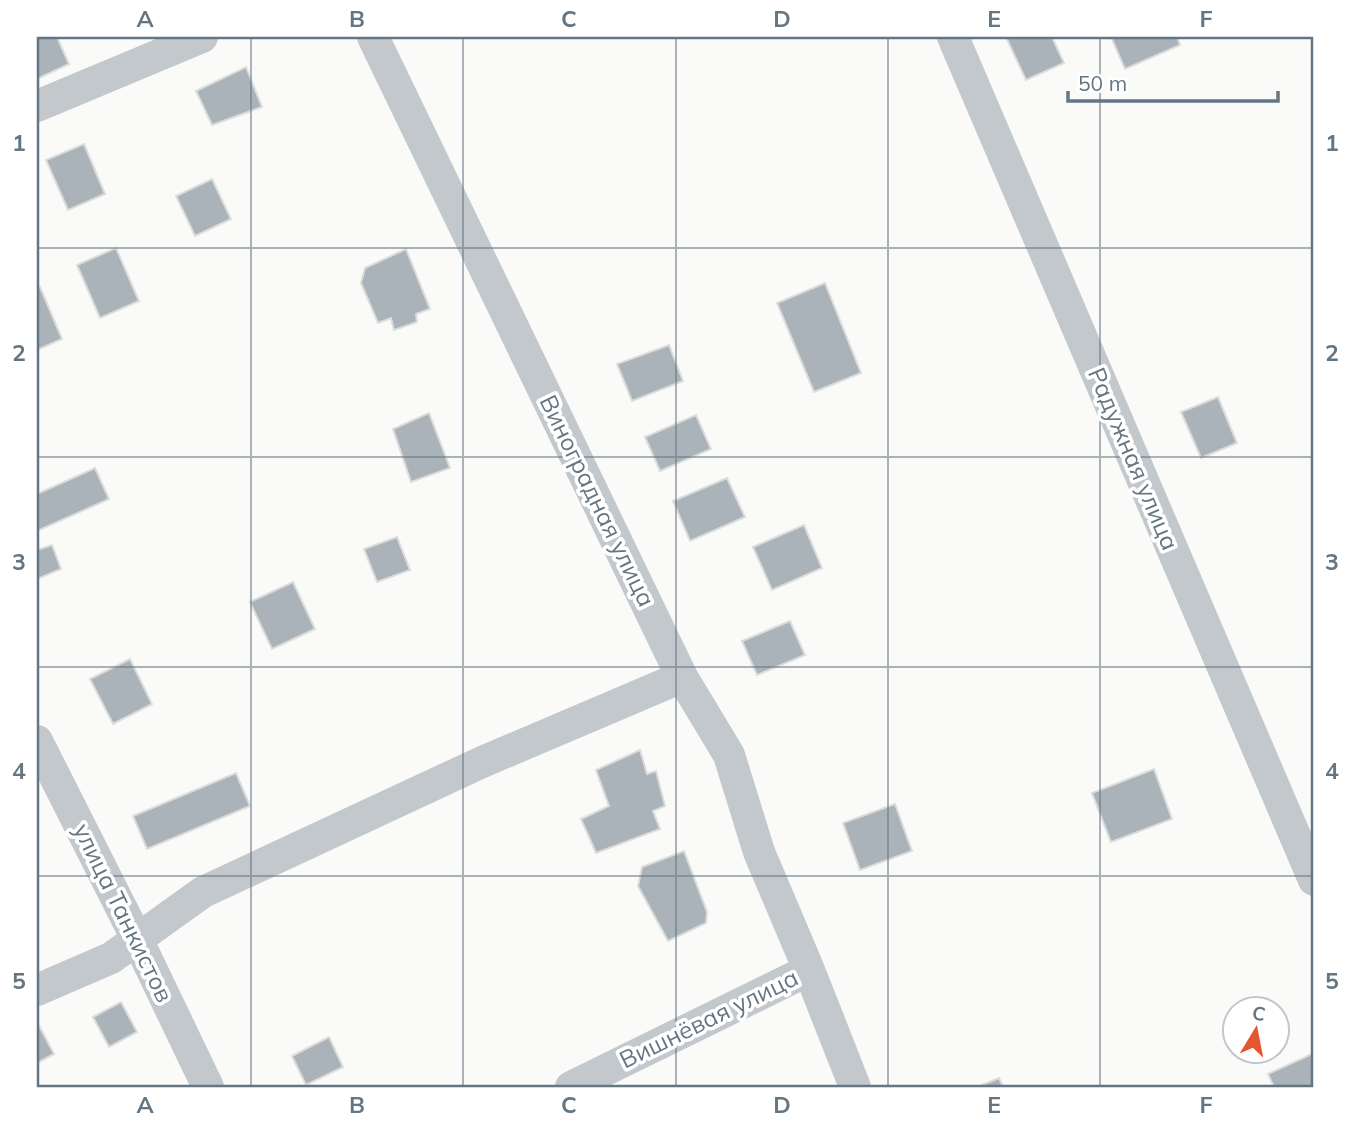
<svg xmlns="http://www.w3.org/2000/svg" width="1351" height="1124" font-family="Mulish,sans-serif">
<style>
.building{fill:#aab3b9;stroke:#dcdcda;stroke-width:2}
.lines{fill:none;stroke-linecap:round;stroke-linejoin:round}
.minor{stroke:#c3c8cc;stroke-width:32}
.grid{fill:none;stroke:#657683;stroke-width:2;stroke-opacity:0.55}
.labels{text-anchor:middle;stroke-width:7;stroke-linejoin:round;paint-order:stroke}
.street-label{font-size:24px;fill:#657683;stroke:#fff}
.neatline{fill:none;stroke:#657683;stroke-width:2.5}
.grid-label{font-size:23px;text-anchor:middle;font-weight:bold;fill:#657683}
</style>
<rect width="100%" height="100%" fill="#fafaf8"/>
<!-- building -->
<path class="building" d="M37,37H57L69,64L37,79Z
M1006,37H1052L1064,63L1026,80Z
M1111,37H1177L1180,45L1125,69Z
M246,67L262,107L212,125L196,91Z
M84,144L105,194L68,210L46,160Z
M212,179L231,219L195,236L176,196Z
M116,248L139,301L100,318L77,265Z
M406,249L430,309L416,314L417,322L394,330L391,318L378,323L361,283L365,268Z
M825,283L861,373L814,392L777,303Z
M40,287L62,339L37,350V289Z
M669,345L683,381L632,401L617,364Z
M1218,397L1237,443L1201,458L1181,412Z
M429,413L450,468L411,482L393,429Z
M696,415L711,449L660,471L645,437Z
M95,468L109,499L37,531V494Z
M727,478L745,517L690,541L673,501Z
M804,525L822,568L772,590L753,547Z
M397,537L410,570L377,582L364,549Z
M52,545L61,569L37,579V550Z
M293,582L315,629L272,649L250,602Z
M790,621L805,655L757,675L742,641Z
M130,659L152,704L113,724L90,679Z
M640,750L647,774L656,771L665,806L653,811L660,829L596,853L581,819L609,806L596,770Z
M1154,769L1172,819L1111,842L1092,793Z
M236,773L250,806L147,849L133,816Z
M895,804L912,851L860,870L843,823Z
M684,851L707,912L706,923L668,941L638,886L642,867Z
M121,1002L137,1032L109,1047L93,1017Z
M37,1022L54,1054L37,1063Z
M329,1037L343,1067L306,1085L292,1056Z
M1314,1053V1087H1274L1268,1074Z
M999,1078L1003,1087H977Z"/>
<g class="lines">
<!-- minor -->
<path class="minor" d="M373,37L682,677L729,755L759,852L809,970L855,1087
M953,37L1314,880
M37,106L202,37
M37,741L137,939L208,1087
M37,990L111,958L203,892L480,763L682,677
M571,1087L809,970"/>
</g>
<!-- grid -->
<path class="grid" d="M251,37V1087M463,37V1087M676,37V1087M888,37V1087M1100,37V1087M37,248H1314M37,457H1314M37,667H1314M37,876H1314"/>
<g class="labels">
<!-- street labels -->
<g class="street-label">
<text transform="translate(1133 459) rotate(67)" y="8">Радужная улица</text>
<text transform="translate(597 501) rotate(64)" y="8">Виноградная улица</text>
<text transform="translate(123 913) rotate(64)" y="8">улица Танкистов</text>
<text transform="translate(709 1019) rotate(-26)" y="8">Вишнёвая улица</text>
</g>
</g>
<!-- border -->
<rect width="1351" height="1124" fill="none" stroke="#ffffff" stroke-width="77"/>
<!-- north arrow -->
<g transform="translate(1256 1030) rotate(10)"><circle r="33" fill="#ffffff" stroke="#c1c8cd" stroke-width="2"/>
<path d="M0-5L12 26L0 18L-12 26Z" fill="#e4572e"/>
<text y="-10" font-size="19" font-weight="bold" text-anchor="middle" fill="#657683">С</text>
</g>
<!-- scale -->
<path d="M1068 91v10h210v-10" fill="none" stroke="#657683" stroke-width="3.5"/>
<text x="1078" y="91" font-size="21" fill="#657683" stroke="#ffffff" stroke-width="5" paint-order="stroke">50 m</text>
<rect x="38" y="38" width="1274" height="1048" class="neatline"/>
<g class="grid-label">
<text x="145" y="27">A</text>
<text x="357" y="27">B</text>
<text x="569" y="27">C</text>
<text x="782" y="27">D</text>
<text x="994" y="27">E</text>
<text x="1206" y="27">F</text>
<text x="19" y="151">1</text>
<text x="1332" y="151">1</text>
<text x="19" y="361">2</text>
<text x="1332" y="361">2</text>
<text x="19" y="570">3</text>
<text x="1332" y="570">3</text>
<text x="19" y="779">4</text>
<text x="1332" y="779">4</text>
<text x="19" y="989">5</text>
<text x="1332" y="989">5</text>
<text x="145" y="1113">A</text>
<text x="357" y="1113">B</text>
<text x="569" y="1113">C</text>
<text x="782" y="1113">D</text>
<text x="994" y="1113">E</text>
<text x="1206" y="1113">F</text>
</g>
</svg>
